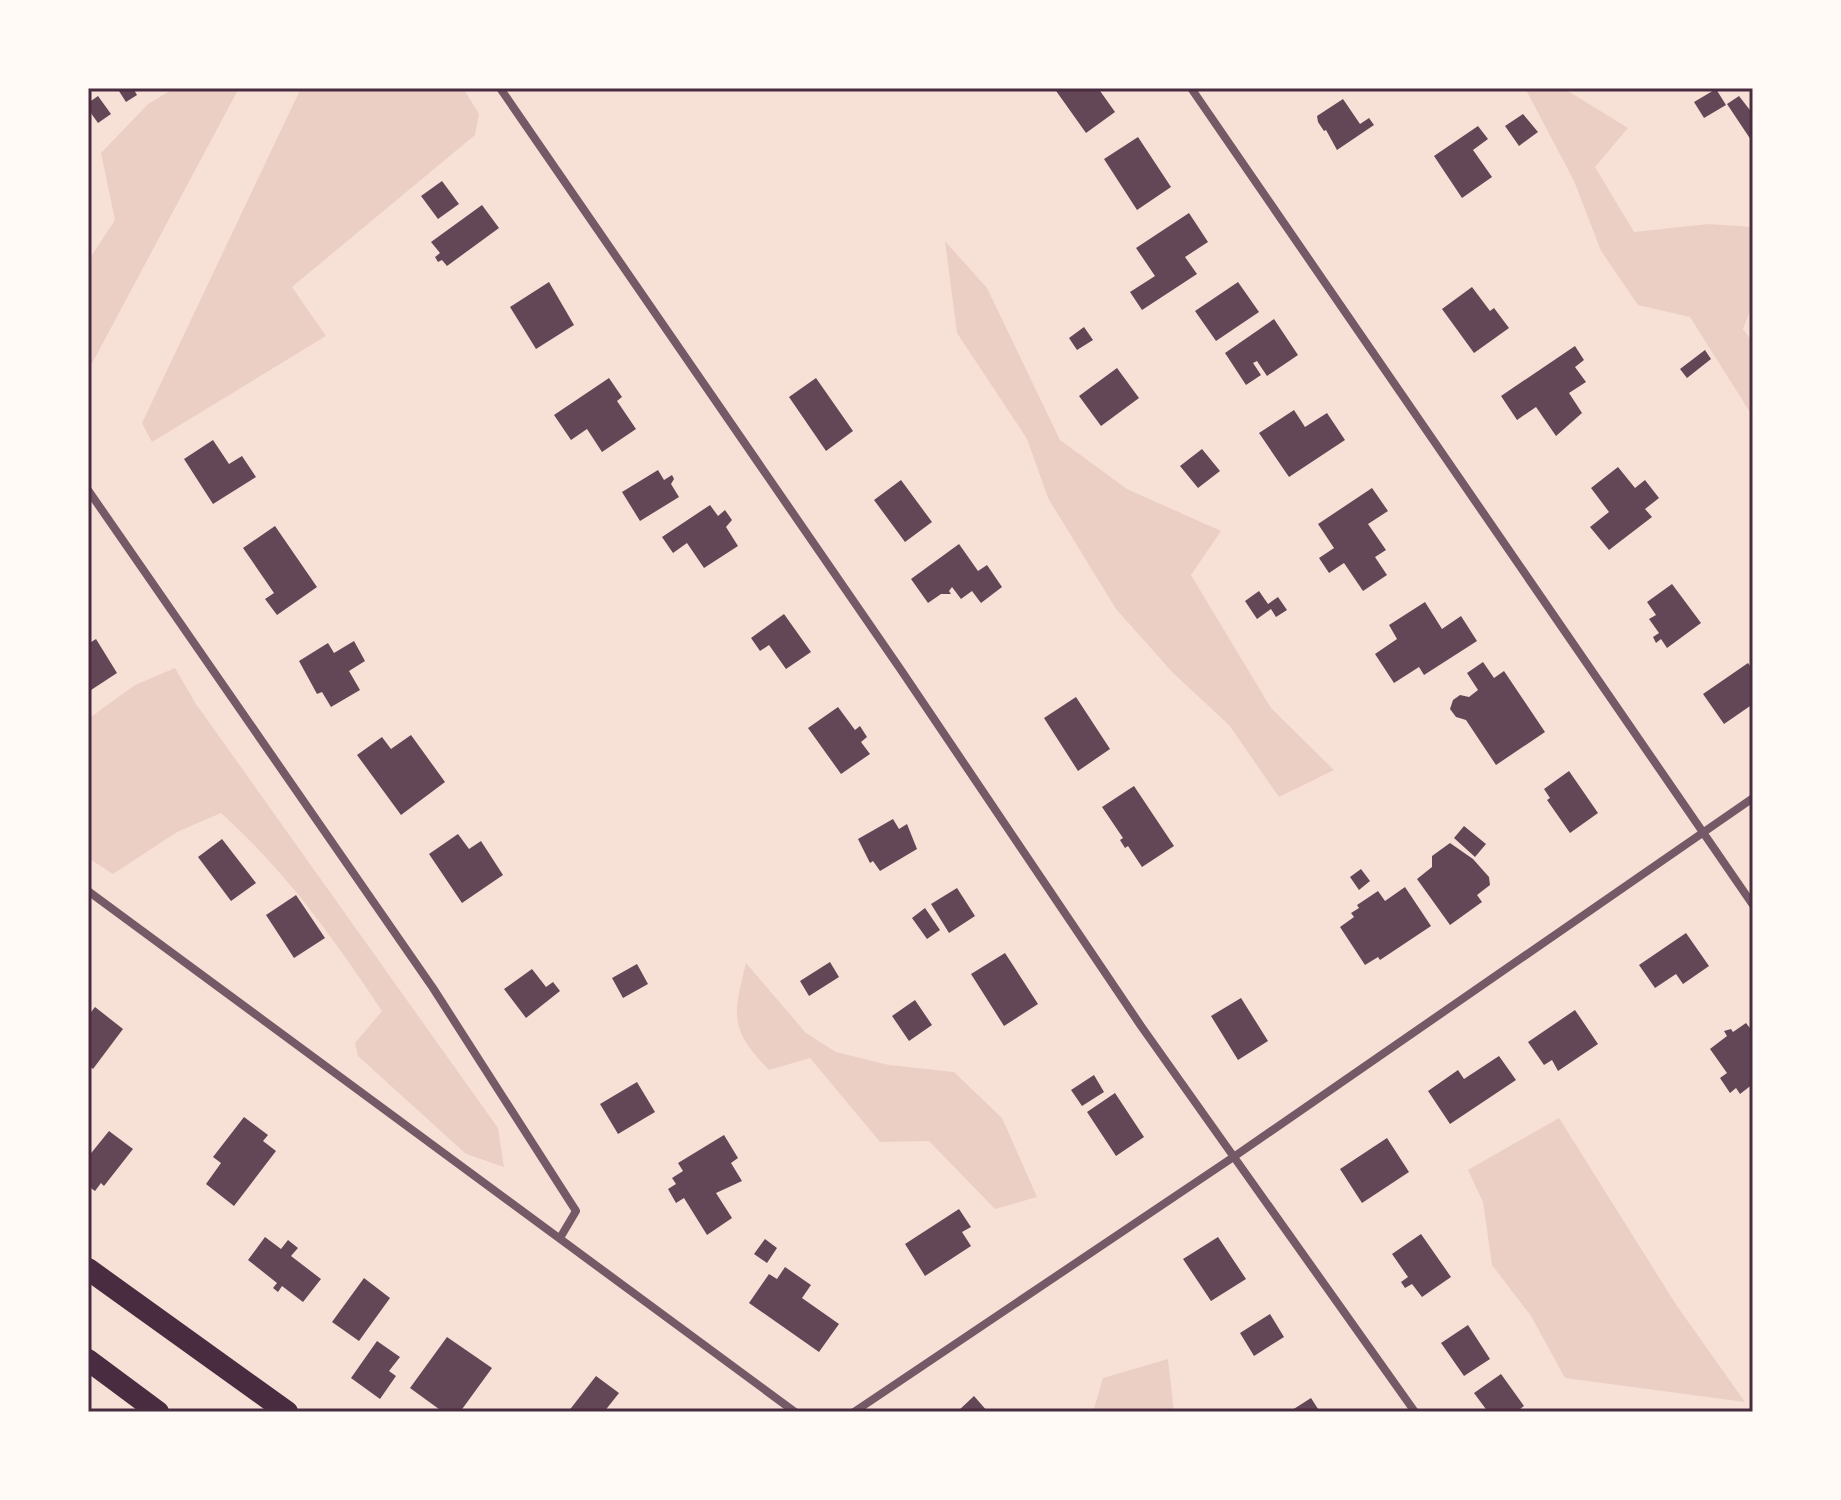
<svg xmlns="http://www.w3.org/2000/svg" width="1841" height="1500" font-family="'Space Grotesk',sans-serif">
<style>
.green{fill:#ebcfc5}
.building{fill:#644757}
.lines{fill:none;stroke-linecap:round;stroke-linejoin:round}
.minor{stroke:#755966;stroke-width:8}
.trunk{stroke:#4a2c40;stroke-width:22}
.neatline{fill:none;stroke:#4a2c40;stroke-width:3}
</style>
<rect width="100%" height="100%" fill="#f7e1d7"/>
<!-- green -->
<path class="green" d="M175,88H239L88,371V261L115,220L101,153L148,104Z
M301,88H463L479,114L475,135L292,287L326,336L152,442L142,423Z
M1525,88H1563L1628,128L1595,167L1634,232L1709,224L1753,227V303L1743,329L1753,343V417L1690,317L1638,305L1601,251L1574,181Z
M945,241L987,288L1060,440L1127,489L1221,531L1191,575L1271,708L1334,770L1279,797L1229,725L1173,673L1116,609L1048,498L1027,439L957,333Z
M175,668L196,704L498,1128L504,1167L466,1154L358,1056L355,1043L382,1011C332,936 288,874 221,813L177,832L113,874L88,858V719L135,685Z
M746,963L806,1033L836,1052L889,1065L954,1072L1002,1118L1037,1197L995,1209L929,1141L880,1142L810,1058L769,1070C729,1029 733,1015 746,963Z
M1559,1118L1677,1306L1745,1402L1565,1378L1531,1316L1492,1265L1483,1202L1468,1170Z
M1168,1359L1174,1412H1093L1103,1378Z"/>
<!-- building -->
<path class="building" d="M117,88H133L137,95L126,102Z
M1054,88H1098L1115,112L1086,133Z
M1716,89L1726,105L1704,118L1694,102Z
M98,96L111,114L98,123L88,109V103Z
M1739,96L1753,114V143L1727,104Z
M1343,99L1360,124L1369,118L1374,125L1337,150L1326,130L1324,131L1318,122L1317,116Z
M1523,114L1538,132L1519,146L1505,126Z
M1478,126L1488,139L1473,150L1492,177L1462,198L1434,156Z
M1138,137L1171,187L1137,210L1104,159Z
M442,181L459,204L438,219L421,196Z
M482,205L499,228L447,266L442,260L438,262L435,257L440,253L431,242Z
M1189,213L1208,242L1185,257L1197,274L1142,310L1130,292L1155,276L1136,248Z
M549,282L574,325L536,349L510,307Z
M1238,282L1259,312L1216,341L1195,311Z
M1472,287L1490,311L1494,308L1509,328L1474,353L1442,309Z
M1274,319L1298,355L1267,376L1257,361L1253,363L1261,375L1246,385L1225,353Z
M1084,327L1093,340L1077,350L1069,338Z
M1575,346L1584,360L1575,367L1586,382L1569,393L1582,413L1556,436L1536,407L1517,420L1501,396Z
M1705,350L1711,359L1687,378L1680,369Z
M1117,368L1139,398L1101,426L1079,396Z
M609,378L622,397L617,401L636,429L602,452L587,429L571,440L554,415Z
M816,378L853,431L826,451L789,397Z
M1294,410L1305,427L1327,413L1345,440L1289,477L1259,433Z
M213,440L229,464L242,456L256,477L213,504L184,459Z
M1202,449L1220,471L1198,488L1180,466Z
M1618,467L1635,488L1645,480L1659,498L1645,509L1652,517L1609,550L1590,527L1609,512L1591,488Z
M658,470L664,480L672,475L674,479L671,484L679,497L640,521L622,492Z
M901,480L932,522L905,542L874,500Z
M1372,488L1388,511L1368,524L1386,550L1375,557L1387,575L1363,591L1344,563L1329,573L1319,558L1334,548L1318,524Z
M710,505L718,516L725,510L732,520L726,527L738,546L704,568L687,543L673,553L662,537Z
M275,526L317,587L277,615L265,599L274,593L243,548Z
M959,544L978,571L987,565L1002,587L981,603L972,591L961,599L952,587L949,591L951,594H941L928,603L911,579Z
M1672,584L1701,623L1667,648L1661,639L1656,643L1653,637L1659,633L1649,619L1656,615L1647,602Z
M1259,591L1268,604L1278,597L1287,610L1276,617L1271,609L1257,619L1245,601Z
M1425,602L1442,629L1461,616L1477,641L1424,675L1419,667L1394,683L1375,654L1397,639L1389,625Z
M784,614L811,652L786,669L769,645L760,651L751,638Z
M96,639L117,673L88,692V644Z
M354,641L365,661L349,671L360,690L331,707L322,692L317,694L299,661L328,643L334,653Z
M1483,662L1494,678L1504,671L1545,732L1496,765L1466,720L1456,717L1450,709L1453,700L1460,695L1469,697L1478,690L1467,673Z
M1748,663L1753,670V704L1724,724L1703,694Z
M1076,697L1110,749L1078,771L1044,718Z
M838,707L855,730L860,726L867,737L861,742L870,754L841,774L808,728Z
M411,735L445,782L401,815L357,755L382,737L391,749Z
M1569,771L1598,813L1570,833L1547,800L1550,798L1544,789Z
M1134,786L1174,846L1142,867L1128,846L1125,848L1120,840L1123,838L1102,807Z
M893,819L899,829L907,824L917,849L880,871L873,861L870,863L858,839Z
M1464,826L1486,844L1475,857L1454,838Z
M458,834L469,849L481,841L503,875L462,903L429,854Z
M222,839L256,883L231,901L198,857Z
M1450,843L1473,859L1489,877L1490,885L1477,895L1482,902L1450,925L1417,879L1432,867V856Z
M1361,869L1370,881L1359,890L1350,877Z
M1405,887L1431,926L1380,960L1378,957L1365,965L1340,927L1354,917L1351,913L1359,908L1357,905L1378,891L1385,901Z
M957,888L975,916L949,933L931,904Z
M296,895L325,938L294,958L266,915Z
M925,908L940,930L927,939L912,918Z
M1686,933L1709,966L1683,984L1676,974L1655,988L1639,965Z
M1005,953L1038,1004L1004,1026L971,974Z
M830,962L839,977L809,996L800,981Z
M637,964L648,984L623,998L612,978Z
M532,969L546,987L553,982L560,991L526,1018L504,989Z
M1241,998L1268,1041L1238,1060L1211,1016Z
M915,1000L932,1025L909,1041L892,1016Z
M95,1007L123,1029L93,1069L88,1065V1016Z
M1575,1010L1598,1044L1558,1071L1552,1060L1544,1065L1528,1042Z
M1746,1023L1753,1032V1084L1740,1094L1736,1088L1730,1093L1720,1078L1727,1073L1710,1049L1727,1036L1724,1031L1731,1029L1733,1032Z
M1499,1056L1516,1080L1450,1124L1428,1091L1458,1070L1464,1079Z
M1094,1075L1104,1092L1082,1106L1071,1090Z
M637,1082L655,1112L618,1134L600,1104Z
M1115,1093L1144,1137L1116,1156L1087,1112Z
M244,1117L268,1135L263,1141L276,1151L234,1206L206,1184L221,1163L213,1157Z
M109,1131L133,1149L104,1186L101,1183L95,1191L88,1186V1157Z
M724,1135L738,1158L731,1163L742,1181L716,1193L732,1218L707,1235L684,1198L676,1203L668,1189L676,1184L672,1178L683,1171L678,1163Z
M1387,1138L1409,1172L1362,1203L1340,1169Z
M959,1209L971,1227L962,1232L971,1246L925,1276L905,1244Z
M1421,1234L1451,1277L1422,1297L1412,1284L1405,1288L1401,1282L1408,1277L1392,1254Z
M265,1237L281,1249L288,1240L298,1248L291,1256L321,1279L303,1302L282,1286L278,1292L273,1288L277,1283L248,1260Z
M1218,1237L1246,1279L1211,1301L1183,1259Z
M765,1239L777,1248L767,1263L754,1254Z
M785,1267L811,1285L802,1298L839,1324L819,1352L749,1303L769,1274L777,1279Z
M364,1278L390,1298L359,1341L332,1322Z
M1270,1314L1284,1337L1254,1356L1240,1333Z
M1468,1325L1490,1359L1464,1376L1441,1343Z
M447,1337L492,1368L460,1412H443L410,1388Z
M377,1341L400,1357L389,1371L396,1376L380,1399L351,1378Z
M1501,1374L1524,1406L1516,1412H1488L1474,1393Z
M596,1376L619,1393L604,1412H568Z
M974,1396L988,1412H957Z
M1311,1398L1320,1412H1289Z"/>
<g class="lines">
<!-- minor -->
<path class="minor" d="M500,88L901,670L1141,1026L1415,1412
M1191,88L1753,905
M88,490L433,988L576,1211L560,1238
M88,891L795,1412
M854,1412L1235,1156L1753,798"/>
<!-- trunk -->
<path class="trunk" d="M88,1269L287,1412
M88,1360L158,1412"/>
</g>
<!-- border -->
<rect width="1841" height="1500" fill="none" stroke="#fffaf5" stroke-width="180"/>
<rect x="90" y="90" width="1661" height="1320" class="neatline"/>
</svg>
